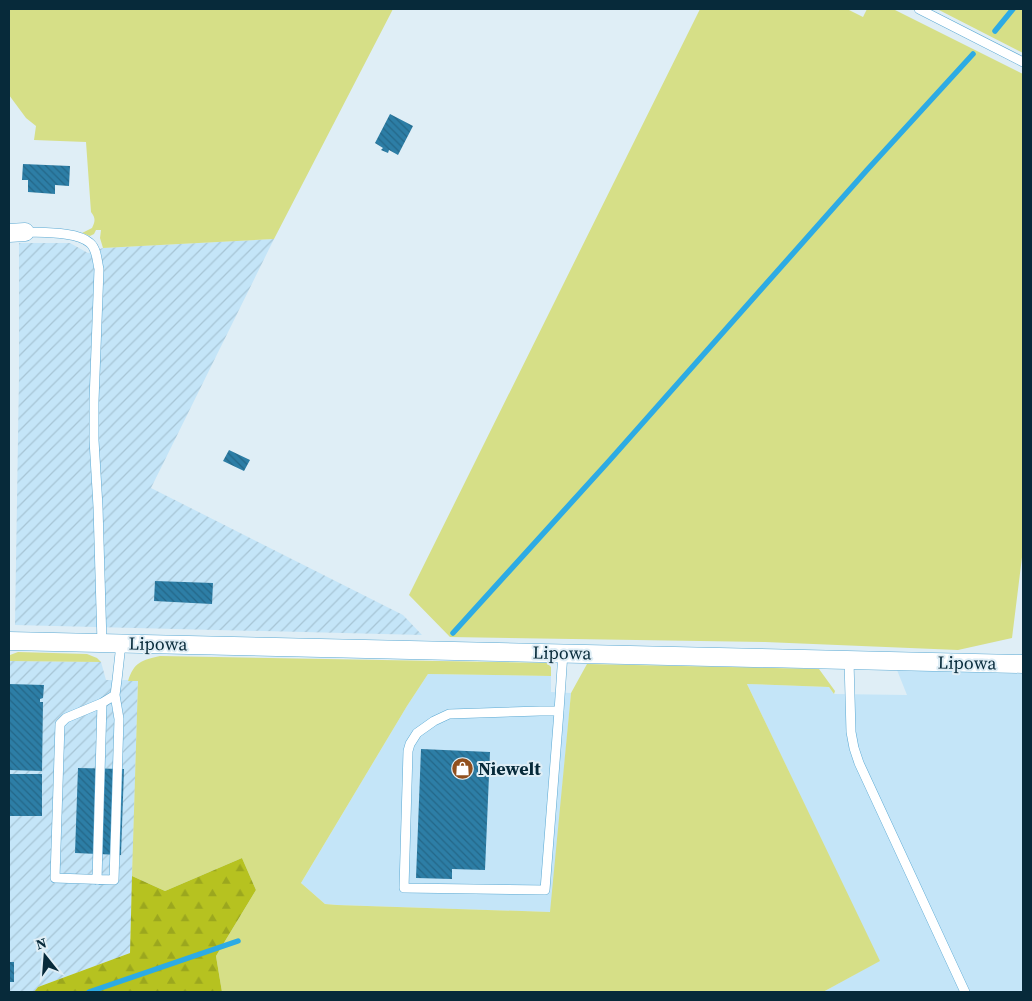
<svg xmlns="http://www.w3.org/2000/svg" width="1032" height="1001" font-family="'Source Serif 4',serif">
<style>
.built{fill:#c4e5f8}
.industrial{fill:url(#industrial-furrows)}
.green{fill:#d6df87}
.forest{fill:url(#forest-firs)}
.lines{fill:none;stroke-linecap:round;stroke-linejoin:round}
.stream{stroke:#2dabe4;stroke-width:5.5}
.building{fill:url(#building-back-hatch)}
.lane-casing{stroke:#5ba9d3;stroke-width:10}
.street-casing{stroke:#5ba9d3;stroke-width:19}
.lane{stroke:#fff;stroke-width:9}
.street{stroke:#fff;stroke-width:18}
.labels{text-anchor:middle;stroke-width:4;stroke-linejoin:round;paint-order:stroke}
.street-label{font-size:18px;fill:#072a3a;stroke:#dfeef6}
.poi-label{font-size:18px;font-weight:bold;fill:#072a3a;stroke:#dfeef6;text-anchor:start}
</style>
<defs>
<pattern id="industrial-furrows" width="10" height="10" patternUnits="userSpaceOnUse" patternTransform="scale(1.25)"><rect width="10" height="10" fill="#c4e5f8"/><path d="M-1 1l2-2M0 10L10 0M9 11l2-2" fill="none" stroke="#a7c5d5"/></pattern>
<pattern id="forest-firs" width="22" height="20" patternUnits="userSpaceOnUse" patternTransform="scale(1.25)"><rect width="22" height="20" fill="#b6c220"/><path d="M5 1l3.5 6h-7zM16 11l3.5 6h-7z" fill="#9ba71e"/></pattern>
<pattern id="building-back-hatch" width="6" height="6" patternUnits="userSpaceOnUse" patternTransform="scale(1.25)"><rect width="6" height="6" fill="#2d7ea6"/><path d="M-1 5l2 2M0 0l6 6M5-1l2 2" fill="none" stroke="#246788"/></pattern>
</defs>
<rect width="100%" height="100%" fill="#dfeef6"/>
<!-- built -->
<path class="built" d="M897,670L1023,674V992H823L879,961L747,684L829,687L834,694L907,695Z
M428,674L551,676V692L571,693L551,912L337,905L325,904L301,883L407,706Z"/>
<!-- industrial -->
<path class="industrial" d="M274,239L151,488L403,615L422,635L15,625L19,377V243H70L88,253L103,248Z
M9,661L101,662L106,680H138L130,953L38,987L34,992H9Z"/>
<!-- green -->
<path class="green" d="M9,9H393L274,239L103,248L100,238L101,230H96L94,234L90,236L82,233L92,228C95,222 96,218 91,212L86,142L34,140L36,126L26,118L9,95Z
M700,9H847L863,17L867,9H893L1023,74V549L1012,638L958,650L765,642L450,637L409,595Z
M937,9H1023V53Z
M18,652L87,654L97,658L101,662L9,661L10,655Z
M160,656L547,663L551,667V676L428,674L407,706L301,883L325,904L337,905L550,912L571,693L587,664L819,669L835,691L834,694L829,687L747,684L880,961L823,992H222L216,956L256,890L242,858L165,891L132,876L138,681H128C134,662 142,660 160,656Z"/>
<!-- forest -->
<path class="forest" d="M242,858L256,890L216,956L222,992H34L38,987L130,953L132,876L165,891Z"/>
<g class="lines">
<!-- stream -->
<path class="stream" d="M995,31L1013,9
M453,633L609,461L867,170L973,54
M89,992L238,941"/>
</g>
<!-- building -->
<path class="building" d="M390,114L413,126L398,155L389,150L388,153L381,150L383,148L375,143Z
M23,164L70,166L69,186L55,185V194L28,192V180H22Z
M229,450L250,460L244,471L223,461Z
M155,581L213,583L212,604L154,601Z
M9,684L44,685L43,698L40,699V702H43L42,771L9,770Z
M421,749L490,752L485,870L452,869V879L416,878Z
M78,768L124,769L121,855L75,853Z
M9,774H42V816H9Z
M9,962H14V982H9Z"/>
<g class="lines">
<defs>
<path id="lane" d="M919,9L1023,62
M25,232C42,233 77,231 90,243C97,249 97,261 99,269L94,401V440L98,507L102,643
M849,661L851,732L854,748L859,763L965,992
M115,695L119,719L114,880L55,878L60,724L66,718L102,703L115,695L117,680L121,644
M540,711H559L545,890L404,888L408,751L410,744L417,733L434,721L449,714Z
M559,711L563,653
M97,880L102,703"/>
<path id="street" d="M9,233L25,232
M9,641L1023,664"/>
</defs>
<!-- lane casing -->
<use href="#lane" class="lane-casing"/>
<!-- street casing -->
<use href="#street" class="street-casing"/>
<!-- lane -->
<use href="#lane" class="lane"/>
<!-- street -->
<use href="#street" class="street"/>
</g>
<!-- icons -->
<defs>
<symbol id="shop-disc" viewBox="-11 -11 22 22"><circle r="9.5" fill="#92501e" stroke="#dfeef6"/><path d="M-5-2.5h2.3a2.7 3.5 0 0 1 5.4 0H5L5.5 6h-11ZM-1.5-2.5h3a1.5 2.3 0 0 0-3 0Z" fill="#fff"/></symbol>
</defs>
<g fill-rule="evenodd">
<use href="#shop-disc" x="450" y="756" width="25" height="25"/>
</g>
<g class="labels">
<!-- street labels -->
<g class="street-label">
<text transform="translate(158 644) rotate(1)" y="6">Lipowa</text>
<text transform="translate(562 653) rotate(1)" y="6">Lipowa</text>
<text transform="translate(967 663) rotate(1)" y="6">Lipowa</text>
</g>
<!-- poi labels -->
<g class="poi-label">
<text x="478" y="775">Niewelt</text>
</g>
</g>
<!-- border -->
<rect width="1032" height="1001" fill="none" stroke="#072a3a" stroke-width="20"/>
<!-- north arrow -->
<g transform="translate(45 956) rotate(343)" stroke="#dfeef6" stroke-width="4" paint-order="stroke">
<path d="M0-4L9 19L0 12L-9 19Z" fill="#072a3a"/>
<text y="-8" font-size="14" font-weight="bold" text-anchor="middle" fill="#072a3a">N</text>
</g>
</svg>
